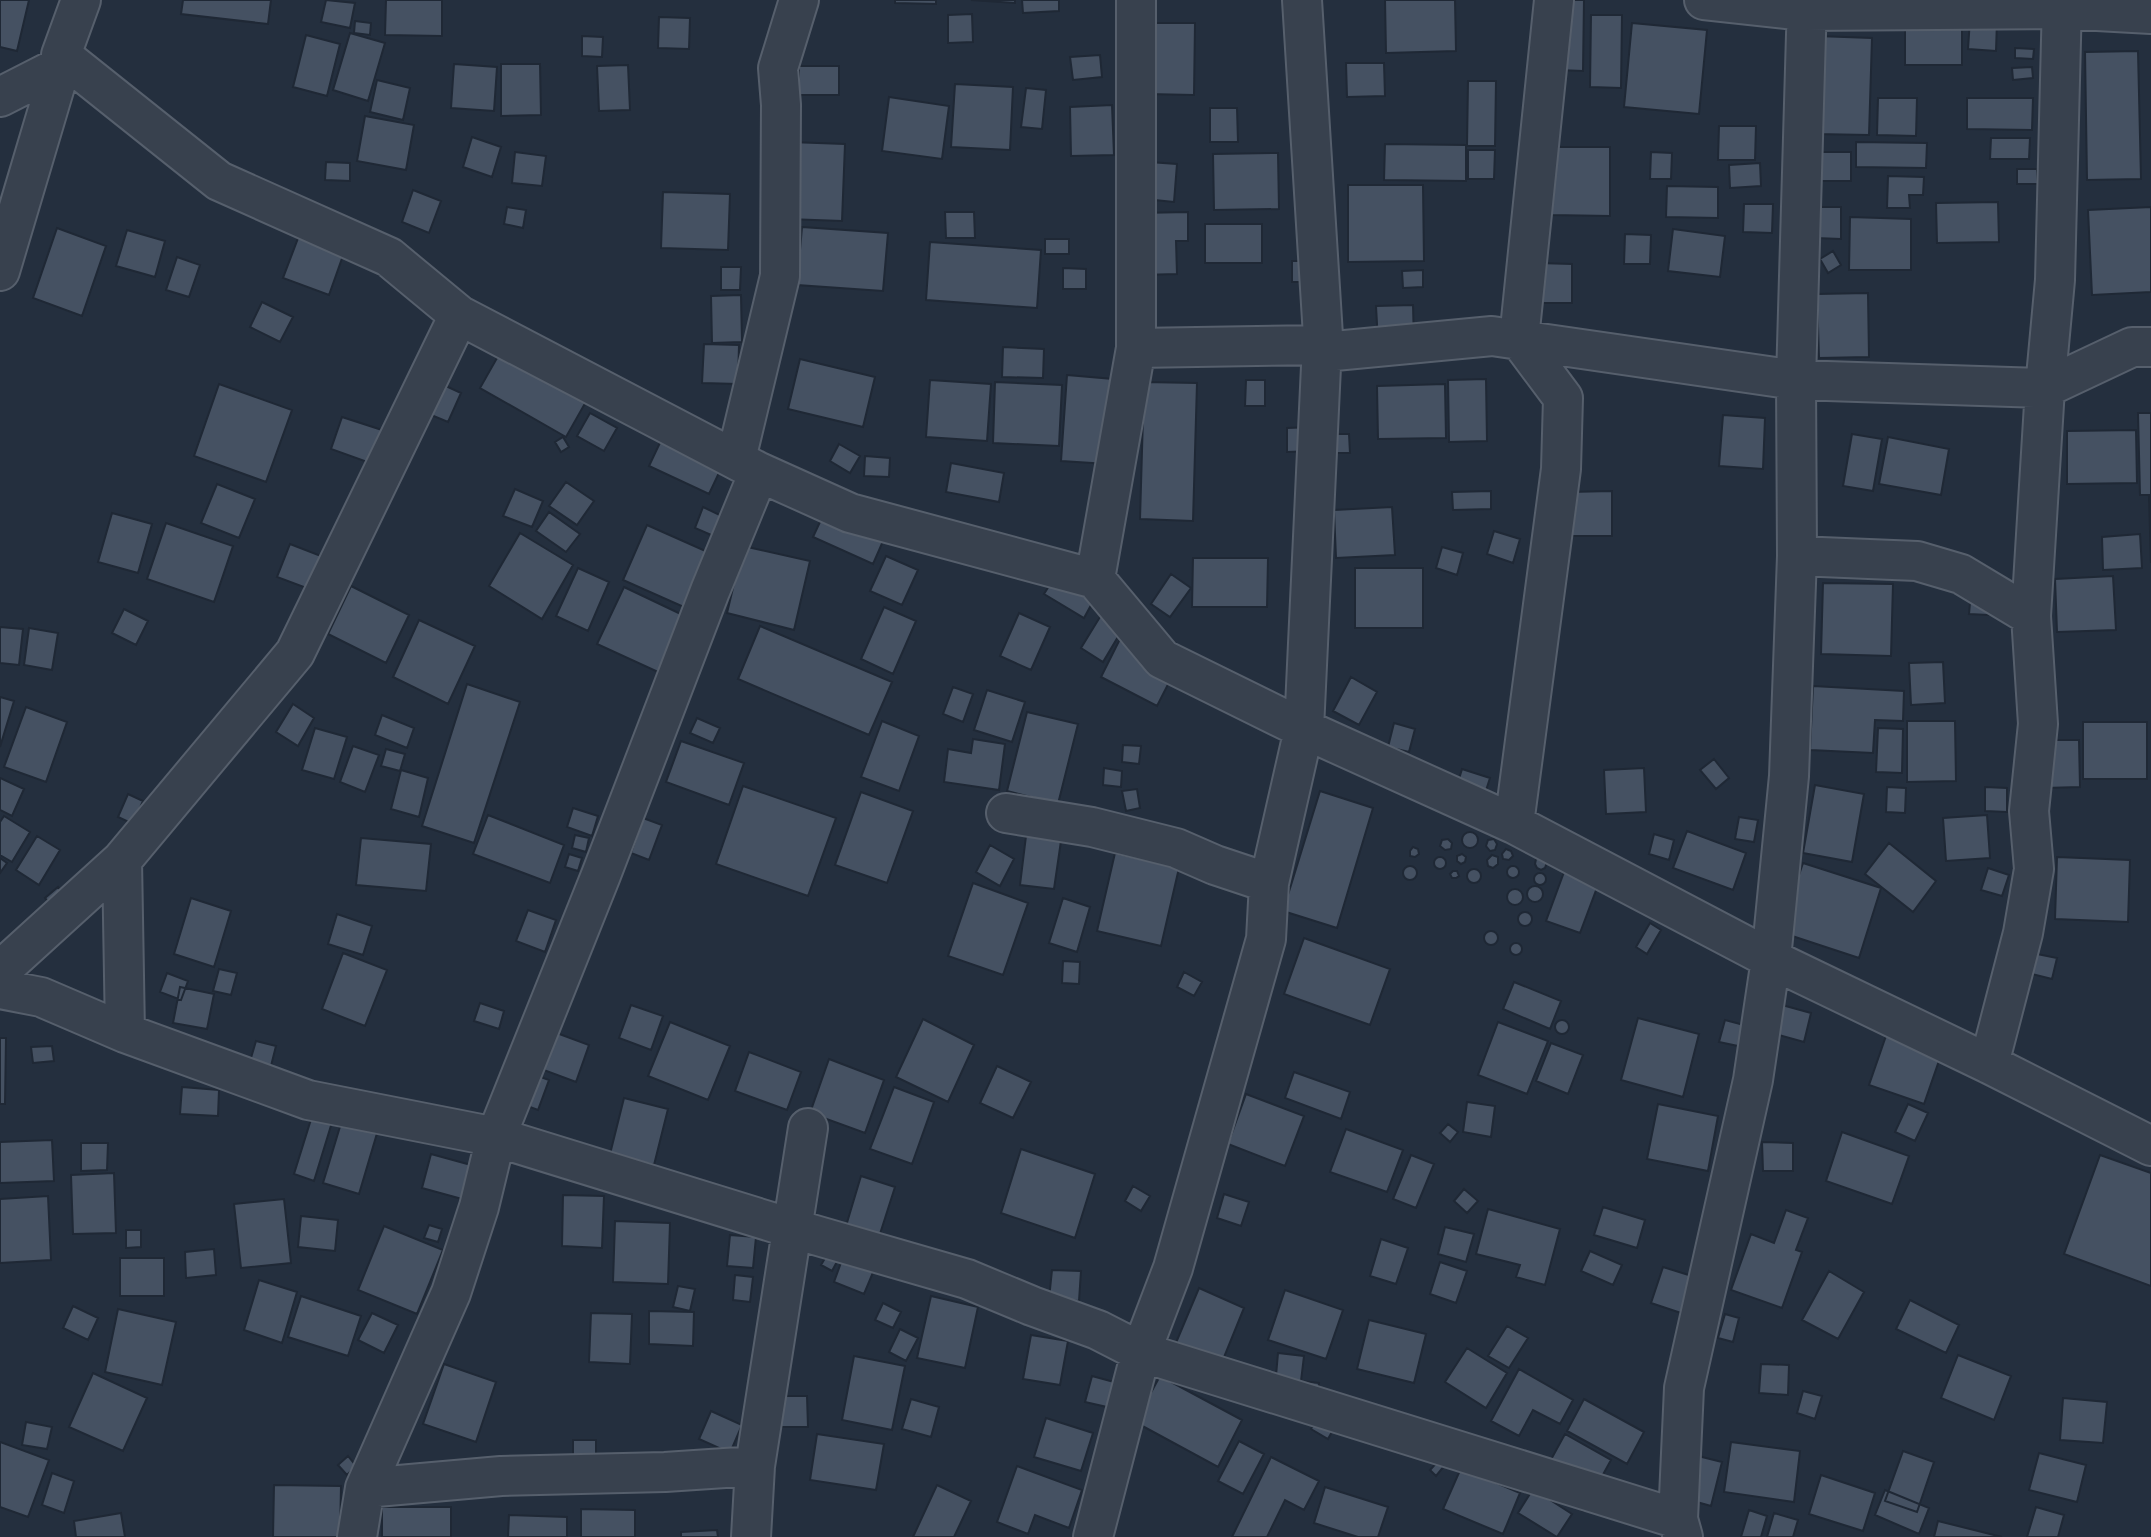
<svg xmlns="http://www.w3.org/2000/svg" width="2151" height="1537" font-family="'PT Sans',sans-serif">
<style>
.building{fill:#455162;stroke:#1f2835;stroke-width:2}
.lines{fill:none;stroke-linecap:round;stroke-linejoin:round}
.street-casing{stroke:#565f6c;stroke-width:42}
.street{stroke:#38414e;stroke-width:38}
</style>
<rect width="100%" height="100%" fill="#242f3e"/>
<!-- building -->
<path class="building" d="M0,0H29L17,51L0,47Z
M183,0H271L268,24L181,14Z
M326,0L355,3L350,28L321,22Z
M442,0V36L385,35L386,0Z
M895,0H936V4L895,3Z
M971,0H1015V3Z
M1022,0H1059V11L1023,13Z
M1385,0H1455L1456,51L1386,53Z
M1559,0H1584L1583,71L1558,70Z
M972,14L973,42L948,43V15Z
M1591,15H1622L1621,88L1590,87Z
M659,17L690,18L689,49L658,48Z
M1970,19L1997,21L1996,51L1968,49Z
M355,21L371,23L370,35L354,33Z
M1147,23H1195L1194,95L1147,94Z
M1632,23L1707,30L1699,114L1624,107Z
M1905,29H1962V65H1905Z
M350,33L385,43L368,101L333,90Z
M306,35L340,44L327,96L293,87Z
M582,36L603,37L602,57L582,56Z
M1817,36L1872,38L1869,135L1815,134Z
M2015,48L2034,49L2033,59L2015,58Z
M2138,51L2141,179L2087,180L2085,52Z
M1100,55L1102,77L1073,80L1070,57Z
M1346,63H1384L1385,96L1347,97Z
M454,64L497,67L494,111L451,108Z
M501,64H540L541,115L501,116Z
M628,65L630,110L599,111L597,66Z
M799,66H839V95H799Z
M2032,67L2033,78L2013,80L2012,68Z
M377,80L410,88L403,120L370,112Z
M1468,81H1496L1495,146H1467Z
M955,84L1013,87L1010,150L951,147Z
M1026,88L1046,90L1042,129L1021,127Z
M889,97L949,106L942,159L882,151Z
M1878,98H1917L1916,136L1877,135Z
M1967,98H2033L2032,130L1967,129Z
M1112,105L1114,155L1071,156L1070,107Z
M1210,108H1237L1238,142H1210Z
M365,116L414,125L406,170L357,161Z
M1719,126H1756L1755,160H1718Z
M472,137L501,147L492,177L463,167Z
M1991,138H2030L2029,159H1990Z
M790,142L845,144L842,221L787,219Z
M1856,142L1927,143L1926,168L1856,167Z
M1385,144L1466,145V181L1384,180Z
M1550,147H1610V216L1550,215Z
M1468,150H1495L1494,179H1468Z
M515,152L546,156L542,186L512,183Z
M1651,152L1672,153L1671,179H1650Z
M1811,152H1851V181H1811Z
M1278,153L1279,209L1214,210L1213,154Z
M326,162L350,163V181L325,180Z
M1149,162L1177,164L1174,202L1145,199Z
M1760,163L1761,186L1730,188L1729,165Z
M2017,169H2037L2038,184H2017Z
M1888,176L1924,177L1923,195H1909L1910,208H1887Z
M1348,185H1423L1424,261L1348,262Z
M1667,186L1718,187V218L1666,217Z
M413,190L441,201L429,233L402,222Z
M663,192L730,194L728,250L661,248Z
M1998,202L1999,242L1937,243L1936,203Z
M1744,204H1773L1772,233L1743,232Z
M507,207L526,210L523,228L504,224Z
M1815,207H1841V239L1815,238Z
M2151,207V292L2092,295L2088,210Z
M945,212H974L975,238H946Z
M1188,212V241H1176L1177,274L1141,275L1139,213Z
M1850,217L1911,219V270H1849Z
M1205,224H1262V263H1205Z
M802,227L888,233L883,291L797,285Z
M57,228L106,246L82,316L33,298Z
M1673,229L1725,236L1720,277L1668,271Z
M127,230L165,241L155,277L116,266Z
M300,233L345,250L329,295L283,278Z
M1625,234L1651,235L1650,264H1624Z
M1045,239H1069V254H1045Z
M930,242L1041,250L1037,308L926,300Z
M1833,251L1841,265L1828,273L1820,259Z
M177,257L200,265L189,297L166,290Z
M1292,261H1308L1309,282H1292Z
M1538,263L1572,264V303H1538Z
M721,267H741L740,290H721Z
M1063,268L1086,269V289H1063Z
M1423,270V287L1403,288L1402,271Z
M1868,293L1869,357L1819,358L1817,294Z
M741,295L742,342L712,343L711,296Z
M262,302L293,317L280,342L250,327Z
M1413,305L1414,342H1378L1376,306Z
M510,335L596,384L566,437L480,388Z
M704,344L739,345L738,384L702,383Z
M1003,347L1044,349L1043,378L1002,377Z
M800,359L875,377L863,427L788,409Z
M1067,375L1113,379L1108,464L1061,461Z
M1486,379L1487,441L1449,442L1448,380Z
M433,380L461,393L448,422L419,410Z
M930,380L991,384L987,441L926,437Z
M1246,380H1265V406H1245Z
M995,382L1062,385L1059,446L993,443Z
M1144,382L1197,383L1193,521L1140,519Z
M219,384L292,410L266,482L194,456Z
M1445,384L1446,438L1378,439L1377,386Z
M590,413L617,428L604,451L577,436Z
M674,413L734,441L709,494L649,466Z
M2138,413H2151V495H2140Z
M1723,415L1765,418L1763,469L1719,466Z
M342,417L382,430L370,463L331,449Z
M1313,427V451L1287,452V428Z
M2136,430L2137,483L2067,484V431Z
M1327,434H1349L1350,453H1328Z
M1852,434L1882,439L1873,491L1843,486Z
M563,437L569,447L561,452L555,442Z
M1888,437L1949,449L1941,495L1879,484Z
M839,444L860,456L850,473L830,461Z
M865,456L890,458L889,477L864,476Z
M951,463L1004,473L999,502L946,492Z
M566,482L594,501L577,525L549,506Z
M217,484L255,499L239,538L201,523Z
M515,489L543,501L532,527L503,516Z
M1491,491V509L1453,510L1452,492Z
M1612,491V536H1568V492Z
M832,496L891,523L873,564L813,537Z
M2149,497H2151V563Z
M703,507L726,518L718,538L695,528Z
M1392,507L1395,555L1336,558L1334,510Z
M549,512L580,534L566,552L536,531Z
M112,513L152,524L138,573L98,562Z
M166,523L233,546L214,602L147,579Z
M647,525L710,553L686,608L623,580Z
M1494,531L1520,539L1513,563L1487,554Z
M520,533L573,565L542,619L489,586Z
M2140,534L2142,568L2103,570L2102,537Z
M290,544L321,556L309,589L277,577Z
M743,546L810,561L794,630L727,613Z
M1442,547L1463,553L1457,575L1436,568Z
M886,556L918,570L902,605L870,591Z
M1193,558H1268L1267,607H1192Z
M578,568L609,582L588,631L556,616Z
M1355,568H1423V628H1355Z
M1057,573L1096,596L1084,618L1044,594Z
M1171,574L1191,588L1170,617L1151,604Z
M2113,576L2116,630L2057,632L2055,579Z
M1823,583L1893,584L1891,656L1821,654Z
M351,586L409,615L386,663L328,634Z
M624,587L685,616L658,672L597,644Z
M1971,592L1989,593L1988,615L1969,614Z
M884,607L916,621L893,674L861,659Z
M124,609L148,621L136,645L112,633Z
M1103,612L1125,625L1103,662L1081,648Z
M1019,613L1050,627L1031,670L1000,656Z
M419,620L475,646L448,704L393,677Z
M760,626L892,682L869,735L738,679Z
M0,627L23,629L19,665L0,663Z
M1126,627L1183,655L1157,706L1101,677Z
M29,628L58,633L52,670L24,665Z
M1943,662L1945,703L1911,705L1909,663Z
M1351,677L1377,692L1359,725L1333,711Z
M467,684L520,702L474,843L422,826Z
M1813,686L1904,691L1903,721L1875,720L1873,753L1810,750Z
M953,687L973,694L963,722L943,714Z
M987,690L1025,702L1012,742L974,730Z
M0,697L14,701L0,747Z
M293,704L314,718L298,746L276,732Z
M26,707L67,722L46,782L4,767Z
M1027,712L1078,724L1058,804L1007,791Z
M382,715L414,728L407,748L375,735Z
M697,718L720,728L713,743L690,733Z
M882,721L919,736L899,791L861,777Z
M1907,721H1955L1956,781L1907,782Z
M2083,722H2147V779H2083Z
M1394,723L1415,729L1409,752L1388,747Z
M315,728L347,737L334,779L302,770Z
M1878,728L1903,729L1902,773L1876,772Z
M973,739L1005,744L999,790L944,782L948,749L971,753Z
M2044,740H2079L2080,787L2045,788Z
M681,741L744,763L729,805L666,782Z
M1123,745L1141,746L1139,764L1122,762Z
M353,746L379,755L365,792L340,782Z
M386,749L405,754L400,771L381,766Z
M1714,759L1729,778L1716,789L1700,770Z
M1104,768L1122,771L1121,787L1103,785Z
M1644,768L1646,812L1606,814L1604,770Z
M1462,769L1490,778L1480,809L1453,799Z
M401,770L428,778L419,817L391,809Z
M0,778L24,789L12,816L0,810Z
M1815,785L1864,794L1852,862L1803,853Z
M743,786L836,818L808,896L716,864Z
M1887,787L1906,788L1905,813L1886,812Z
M1985,787L2007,788V812L1985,811Z
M1137,789L1140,808L1126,811L1122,791Z
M1320,791L1373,808L1337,928L1283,911Z
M861,792L913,811L887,883L835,865Z
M128,794L143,801L133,824L118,817Z
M573,808L598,816L592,836L567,827Z
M488,815L564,845L550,883L473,854Z
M1987,815L1990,858L1946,861L1943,818Z
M4,816L30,832L12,862L0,855V822Z
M1739,817L1758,820L1754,842L1735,839Z
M643,818L662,825L649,860L631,853Z
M1687,831L1746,853L1733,890L1673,868Z
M1462 840a8 8 0 1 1 16 0a8 8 0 1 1-16 0Z
M1654,834L1674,840L1669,860L1649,854Z
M575,835L589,838L586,852L572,848Z
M37,836L60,850L39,885L16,870Z
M1026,836L1061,841L1054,889L1020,885Z
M361,838L431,844L426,891L356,885Z
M1448,839L1452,843L1451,849L1445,850L1440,846L1442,840Z
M1494,839L1497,844L1495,850L1490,851L1486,846L1488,840Z
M1889,843L1936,881L1913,912L1865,874Z
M990,845L1014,859L1000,886L976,872Z
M1413,847L1418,849L1419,854L1415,857L1410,856V851Z
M1506,849L1511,851L1513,856L1509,860L1503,859L1502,854Z
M1115,853L1179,868L1161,946L1097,931Z
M569,854L582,858L578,871L565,867Z
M1462,854L1466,857L1465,862L1461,864L1457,861V856Z
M1492,855L1498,857V864L1493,868L1488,866L1487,860Z
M1434 863a6 6 0 1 1 12 0a6 6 0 1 1-12 0Z
M1540,857L1547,862L1545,868L1541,870L1537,868L1535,864L1536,859Z
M2057,857L2130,860L2128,922L2055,919Z
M0,858L7,863L0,873Z
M1803,863L1881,888L1859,958L1780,932Z
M1567,864L1601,877L1580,933L1546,921Z
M1507 872a6 6 0 1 1 12 0a6 6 0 1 1-12 0Z
M1403 873a7 7 0 1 1 14 0a7 7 0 1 1-14 0Z
M1988,868L2009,875L2002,896L1981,890Z
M1467 876a7 7 0 1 1 14 0a7 7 0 1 1-14 0Z
M1453,871H1457L1459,876L1456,878H1452L1450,874Z
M1534 879a6 6 0 1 1 12 0a6 6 0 1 1-12 0Z
M973,883L1028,903L1003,975L948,956Z
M1527 894a8 8 0 1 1 16 0a8 8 0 1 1-16 0Z
M58,887L71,903L58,914L45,898Z
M1507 897a8 8 0 1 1 16 0a8 8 0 1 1-16 0Z
M191,898L231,911L214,967L174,954Z
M1063,898L1090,907L1077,952L1049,943Z
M528,910L556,920L545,952L516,941Z
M1518 919a7 7 0 1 1 14 0a7 7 0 1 1-14 0Z
M337,914L372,926L363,955L328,944Z
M1650,923L1661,930L1647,954L1636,947Z
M1484 938a7 7 0 1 1 14 0a7 7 0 1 1-14 0Z
M1304,938L1390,969L1370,1025L1284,994Z
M1510 949a6 6 0 1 1 12 0a6 6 0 1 1-12 0Z
M343,953L387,970L365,1026L322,1009Z
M2032,953L2057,958L2052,979L2028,973Z
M1063,961L1080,962L1079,984L1062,983Z
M219,969L237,973L231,995L213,991Z
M1184,972L1202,982L1194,996L1177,987Z
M167,973L188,981L181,1000L160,992Z
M1514,982L1561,1001L1550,1029L1503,1009Z
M180,987L214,994L207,1029L173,1023Z
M480,1003L504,1011L499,1029L474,1021Z
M631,1005L663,1016L651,1050L619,1038Z
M1782,1005L1811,1013L1804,1042L1775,1034Z
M1638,1018L1699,1034L1683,1097L1621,1080Z
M923,1019L974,1045L948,1102L896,1077Z
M1725,1020L1744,1025L1738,1046L1719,1042Z
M1555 1027a7 7 0 1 1 14 0a7 7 0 1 1-14 0Z
M670,1022L730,1046L708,1100L648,1076Z
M1498,1022L1548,1041L1527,1094L1478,1075Z
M554,1032L589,1045L576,1082L541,1069Z
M1887,1033L1942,1052L1924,1104L1869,1085Z
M0,1038H6L5,1104H0Z
M256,1041L276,1046L269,1074L248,1068Z
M1551,1043L1583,1055L1568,1094L1536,1081Z
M52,1046L54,1061L33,1063L31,1047Z
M749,1052L801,1072L787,1110L735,1091Z
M829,1059L884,1080L865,1133L810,1113Z
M997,1066L1031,1082L1013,1118L980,1103Z
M1294,1072L1350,1092L1341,1119L1285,1098Z
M530,1073L549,1080L538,1110L519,1103Z
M182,1087L219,1090L218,1116L180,1114Z
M894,1087L934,1102L912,1164L870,1149Z
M1246,1094L1304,1116L1285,1166L1228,1144Z
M624,1098L668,1109L654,1165L610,1154Z
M1467,1102L1495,1106L1491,1137L1463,1132Z
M1658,1104L1718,1116L1708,1171L1647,1159Z
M1908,1104L1928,1113L1915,1141L1895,1132Z
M313,1113L333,1119L314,1181L294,1174Z
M342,1120L378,1130L359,1194L323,1183Z
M1448,1124L1458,1132L1450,1142L1440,1133Z
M1346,1129L1403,1150L1387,1192L1330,1172Z
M1842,1132L1909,1156L1892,1204L1826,1181Z
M52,1140L54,1181L0,1183V1142Z
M1762,1142L1793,1143V1171H1763Z
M81,1143H108L107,1170L81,1171Z
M1021,1149L1095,1174L1075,1238L1001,1213Z
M431,1154L471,1165L462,1199L422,1188Z
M1411,1155L1434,1164L1416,1208L1393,1199Z
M2100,1155L2151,1173V1286L2064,1254Z
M114,1173L116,1233L73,1234L71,1175Z
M861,1176L895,1187L879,1237L846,1226Z
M1133,1186L1150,1196L1141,1211L1125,1201Z
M1464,1189L1478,1201L1467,1213L1454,1201Z
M1224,1194L1249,1202L1241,1226L1217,1218Z
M563,1195L604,1196L602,1248L562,1246Z
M48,1196L51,1260L0,1263V1199Z
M284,1199L291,1263L241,1268L234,1204Z
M1603,1207L1645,1220L1637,1248L1594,1235Z
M1488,1209L1560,1229L1545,1285L1516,1277L1520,1265L1476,1254Z
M1786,1210L1808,1218L1796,1250L1802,1252L1782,1308L1731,1290L1751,1234L1774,1243Z
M301,1216L338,1220L335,1251L298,1247Z
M615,1221L670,1223L668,1284L613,1282Z
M429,1225L442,1229L438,1242L424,1238Z
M384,1226L443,1250L417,1314L358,1290Z
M1445,1227L1474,1234L1466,1262L1438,1254Z
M126,1230H141V1247L126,1248Z
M730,1235L756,1237L753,1268L727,1266Z
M1381,1239L1408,1248L1396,1284L1370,1276Z
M214,1249L216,1275L186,1278L185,1252Z
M1590,1251L1622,1265L1613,1285L1581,1271Z
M828,1253L839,1258L832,1271L821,1265Z
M843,1257L874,1270L864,1294L834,1282Z
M120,1258H164V1296H120Z
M1440,1262L1467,1271L1456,1303L1430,1294Z
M1663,1267L1695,1277L1684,1314L1651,1303Z
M1052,1270L1081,1271L1079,1301L1049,1299Z
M1829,1271L1864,1292L1838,1339L1802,1320Z
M735,1275L753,1277L750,1302L733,1300Z
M259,1280L297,1292L282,1343L244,1330Z
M678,1286L695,1289L690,1311L673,1307Z
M1199,1288L1244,1308L1216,1377L1170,1357Z
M1285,1290L1343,1310L1326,1359L1268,1340Z
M301,1296L361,1316L348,1356L288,1337Z
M931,1296L978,1307L965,1368L917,1358Z
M1910,1300L1959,1325L1946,1353L1896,1329Z
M883,1303L901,1312L893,1328L875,1320Z
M73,1306L98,1318L88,1340L63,1328Z
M118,1309L176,1322L162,1385L105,1372Z
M649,1311L694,1312L693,1346L649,1344Z
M372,1313L398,1325L384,1353L358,1340Z
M591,1313L632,1314L630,1364L589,1362Z
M1725,1314L1739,1318L1733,1342L1718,1338Z
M1369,1320L1426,1334L1414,1383L1357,1369Z
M1507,1326L1528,1338L1509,1368L1488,1356Z
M900,1329L918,1338L906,1361L889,1352Z
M1031,1335L1068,1341L1060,1385L1023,1379Z
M1467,1348L1507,1373L1486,1408L1445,1382Z
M1278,1353L1304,1356L1301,1381L1319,1383L1316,1414L1273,1410Z
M1958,1355L2011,1376L1994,1420L1941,1398Z
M854,1356L905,1366L892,1430L842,1420Z
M444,1364L496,1382L476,1442L423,1424Z
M1761,1364L1789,1365L1788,1395L1759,1393Z
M1519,1369L1573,1400L1560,1424L1533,1410L1519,1436L1491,1421Z
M93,1373L147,1398L123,1451L69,1427Z
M1092,1376L1114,1382L1107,1407L1085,1402Z
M1160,1376L1242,1420L1218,1467L1135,1422Z
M1803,1391L1822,1396L1815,1419L1797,1413Z
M774,1396H807L808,1427H774Z
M2063,1398L2107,1402L2103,1443L2060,1440Z
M911,1399L939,1407L931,1437L902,1429Z
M1584,1399L1644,1432L1627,1464L1567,1431Z
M1322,1410L1339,1419L1328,1439L1311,1429Z
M711,1411L742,1425L730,1453L699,1439Z
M1046,1418L1093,1433L1081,1471L1034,1457Z
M26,1422L52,1427L47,1449L22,1445Z
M817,1434L884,1444L876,1490L810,1480Z
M1565,1434L1611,1460L1583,1511L1537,1485Z
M573,1440H596V1461H573Z
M1239,1441L1264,1454L1243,1494L1218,1481Z
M0,1442L49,1460L28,1517L0,1507Z
M1731,1442L1800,1451L1794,1502L1724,1492Z
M1903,1451L1934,1462L1917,1512L1885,1501Z
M2039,1453L2086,1465L2077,1502L2029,1490Z
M348,1456L356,1466L347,1475L338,1465Z
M1698,1456L1722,1462L1711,1506L1686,1499Z
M1271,1457L1319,1481L1304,1510L1285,1500L1267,1537H1232Z
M1440,1459L1445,1465L1436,1476L1430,1470Z
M1017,1466L1082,1490L1069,1528L1035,1515L1028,1534L997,1522Z
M1461,1468L1520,1493L1503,1534L1443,1509Z
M52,1473L74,1481L64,1513L42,1505Z
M1821,1475L1875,1493L1863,1531L1809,1514Z
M274,1485L341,1486L340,1537H273Z
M937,1485L971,1501L954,1537H913Z
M1325,1487L1388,1507L1378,1537H1358L1314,1523Z
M1533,1489L1572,1514L1557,1537L1518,1513Z
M1885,1490L1929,1508L1919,1534L1875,1515Z
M382,1507H451V1537H382Z
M2036,1507L2064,1515L2058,1537H2027Z
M581,1509L635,1510V1537H581Z
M1749,1510L1767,1516L1761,1537H1741Z
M121,1513L125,1537H76L74,1521Z
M1774,1513L1798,1520L1793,1537H1767Z
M509,1515L567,1517V1537H508Z
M1938,1521L2002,1537H1934Z
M717,1530L718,1537H681V1532Z"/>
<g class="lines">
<defs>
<path id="street" d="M1302,0L1324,352
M1704,0L1805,11L2061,9L2151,14
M61,55L219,181L389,257L459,315L759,472L850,513L1095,579L1162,659L1304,729L1514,824L1771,959L1989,1064L2151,1146
M0,97L61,66
M0,271L61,66V55L81,0
M1136,348L1322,345
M1324,352L1492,336L1796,380L2045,388L2132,347H2151
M736,459L780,276L781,105L778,68L799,0
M1797,556L1917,561L1961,574L2031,616
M1095,579L1136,348V0
M1006,813L1092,827L1176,848L1215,865L1269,883
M1514,824L1561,469L1563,398L1519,339L1554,0
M122,860L125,1033
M0,971L122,860L295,653L459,315
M0,989L41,997L125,1033L308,1100L496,1137L794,1229L967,1279L1032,1306L1098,1330L1141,1352L1678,1519
M1989,1064L2023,933L2034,869L2029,811L2038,724L2031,616L2045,388L2055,280L2062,0
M365,1488L501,1476L665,1472L755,1466
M357,1537L365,1488L451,1293L479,1207L496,1137L601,875L710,591L759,472
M751,1537L755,1466L808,1128
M1093,1537L1141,1352L1173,1268L1266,939L1269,883L1304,729L1322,345
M1683,1537L1678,1519L1684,1388L1753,1080L1771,959L1789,776L1797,556L1796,380L1807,0"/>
</defs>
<!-- street casing -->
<use href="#street" class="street-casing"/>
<!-- street -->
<use href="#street" class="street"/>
</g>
</svg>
